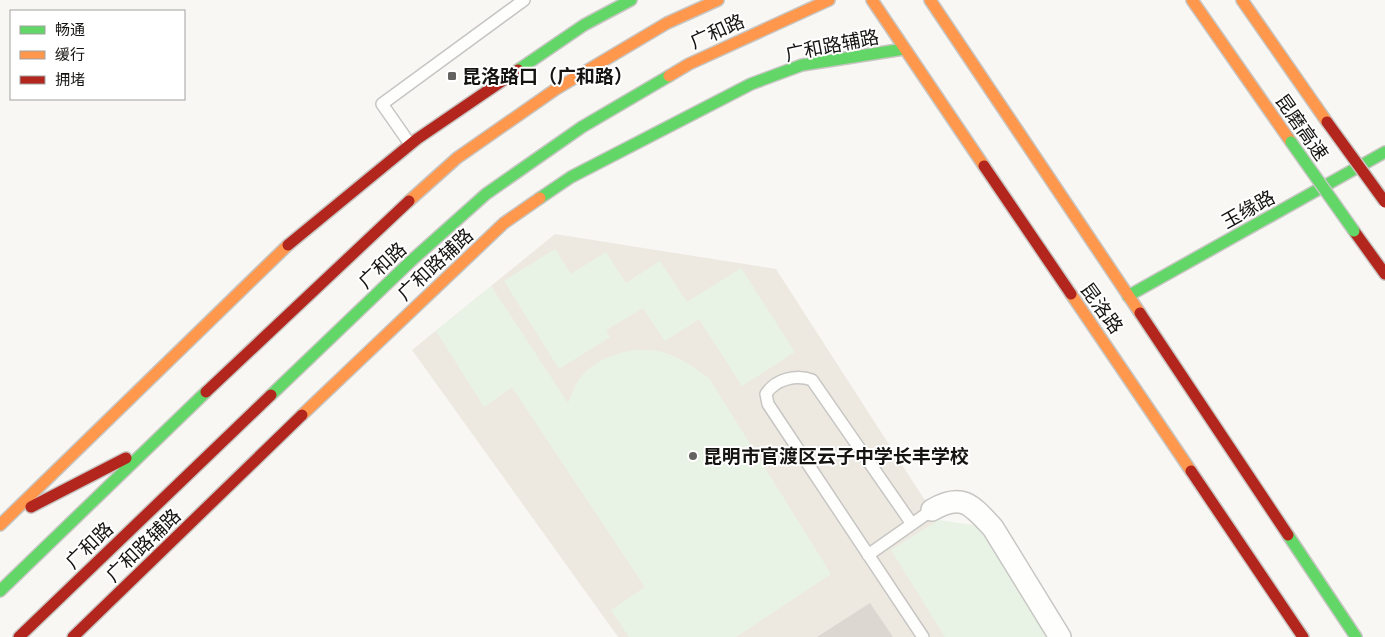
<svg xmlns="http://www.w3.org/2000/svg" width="1385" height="637" font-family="'Alegreya Sans','Noto Sans SC',sans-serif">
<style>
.built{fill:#ede9e1}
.green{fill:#e8f3e6}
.building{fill:#dcd8d1}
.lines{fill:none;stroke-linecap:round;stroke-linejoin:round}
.lane-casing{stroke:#c7c6c3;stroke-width:14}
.street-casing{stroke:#c7c6c3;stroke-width:24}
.fast-casing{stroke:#c7c6c3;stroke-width:14}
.slow-casing{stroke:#c7c6c3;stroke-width:14}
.jam-casing{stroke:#c7c6c3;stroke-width:14}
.lane{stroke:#fefefd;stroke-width:11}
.street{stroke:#fefefd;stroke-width:21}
.fast{stroke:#63d668;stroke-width:11}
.slow{stroke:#ff974d;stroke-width:11}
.jam{stroke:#b3261e;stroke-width:11}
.fast-bridge-casing{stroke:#c7c6c3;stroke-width:14;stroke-linecap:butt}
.jam-bridge-casing{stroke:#c7c6c3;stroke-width:14;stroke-linecap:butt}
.fast-bridge{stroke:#63d668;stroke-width:11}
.jam-bridge{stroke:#b3261e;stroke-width:11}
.poi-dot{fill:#656361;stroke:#fff;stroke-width:2}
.labels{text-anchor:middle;stroke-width:4;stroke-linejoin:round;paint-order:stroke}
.street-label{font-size:19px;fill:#151412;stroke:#fff}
.poi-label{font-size:19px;font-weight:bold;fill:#151412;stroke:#fff;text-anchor:start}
</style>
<rect width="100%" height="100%" fill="#f9f7f4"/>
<!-- built -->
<path class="built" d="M555,234L776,269L1013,637H618L412,350Z"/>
<!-- green -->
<path class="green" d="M555,249L571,274L606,252L626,283L660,261L687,302L741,268L795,352L742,386L699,319L665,341L643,308L606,330L610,337L559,369L504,281Z
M491,286L568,403C573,394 574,384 582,376C600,354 638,345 665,353C681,358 695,368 709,378L831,574L736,637H629L611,610L645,587L512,387L484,407L436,331Z
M939,520L980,526L1051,637H945L891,550Z"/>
<!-- building -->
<path class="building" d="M870,603L893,637H817Z"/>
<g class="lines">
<defs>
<path id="lane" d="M410,144L382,104L524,0
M912,524L812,380C797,374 775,379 766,394L768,404L923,637
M868,555L932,510"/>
<path id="street" d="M932,510C962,492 972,505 993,528L1060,637"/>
<path id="fast" d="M518,70L584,25L631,0
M540,198L571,177L751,84L802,65L904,49
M1128,296L1385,152
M271,395L411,261L486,194L582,127L669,76
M1288,535L1356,637
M0,591L206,392"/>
<path id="slow" d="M872,0L984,166
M930,0L1140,313
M1192,0L1291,142
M1242,0L1327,122
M669,76L689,64L829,0
M409,201L457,158L556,89L667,23L718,0
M1071,294L1191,471
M302,415L504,223L540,198
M0,525L288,245"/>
<path id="jam" d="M984,166L1071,294
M1354,231L1385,274
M288,245L417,139L518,70
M1140,313L1288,535
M206,392L409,201
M1191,471L1303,637
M31,507L126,458
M19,637L271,395
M73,637L302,415"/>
</defs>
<!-- lane casing -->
<use href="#lane" class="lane-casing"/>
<!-- street casing -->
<use href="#street" class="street-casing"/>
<!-- fast casing -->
<use href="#fast" class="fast-casing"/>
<!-- slow casing -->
<use href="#slow" class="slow-casing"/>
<!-- jam casing -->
<use href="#jam" class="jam-casing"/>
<!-- lane -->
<use href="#lane" class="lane"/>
<!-- street -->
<use href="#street" class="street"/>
<!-- fast -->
<use href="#fast" class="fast"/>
<!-- slow -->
<use href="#slow" class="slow"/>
<!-- jam -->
<use href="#jam" class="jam"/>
<defs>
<path id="fast-bridge" d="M1291,142L1354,231"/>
<path id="jam-bridge" d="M1327,122L1385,202"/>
</defs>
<!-- fast-bridge casing -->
<use href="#fast-bridge" class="fast-bridge-casing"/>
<!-- jam-bridge casing -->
<use href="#jam-bridge" class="jam-bridge-casing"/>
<!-- fast-bridge -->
<use href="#fast-bridge" class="fast-bridge"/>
<!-- jam-bridge -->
<use href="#jam-bridge" class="jam-bridge"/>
</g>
<!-- markers -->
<g class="poi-dot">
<rect x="447" y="71" width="10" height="10" rx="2.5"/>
<circle cx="693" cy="456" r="5"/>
</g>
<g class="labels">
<!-- street labels -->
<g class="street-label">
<text transform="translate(717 31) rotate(-24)" y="7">广和路</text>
<text transform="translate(832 45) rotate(-11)" y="7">广和路辅路</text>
<text transform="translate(1302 127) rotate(55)" y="7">昆磨高速</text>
<text transform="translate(1248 209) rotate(-29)" y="7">玉缘路</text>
<text transform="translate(435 264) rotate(-43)" y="7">广和路辅路</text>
<text transform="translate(382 265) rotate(-43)" y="7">广和路</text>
<text transform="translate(1102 308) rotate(54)" y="7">昆洛路</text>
<text transform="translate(89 545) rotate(-44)" y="7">广和路</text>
<text transform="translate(143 545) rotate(-44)" y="7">广和路辅路</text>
</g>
<!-- poi labels -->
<g class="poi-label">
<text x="462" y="83">昆洛路口（广和路）</text>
<text x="703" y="463">昆明市官渡区云子中学长丰学校</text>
</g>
</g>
<!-- legend -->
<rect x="10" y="10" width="175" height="90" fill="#ffffff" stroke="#a1a1a0"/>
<rect x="20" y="26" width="25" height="8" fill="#63d668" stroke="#a1a1a0"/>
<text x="55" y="35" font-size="15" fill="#151412">畅通</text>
<rect x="20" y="51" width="25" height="8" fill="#ff974d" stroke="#a1a1a0"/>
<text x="55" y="60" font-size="15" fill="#151412">缓行</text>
<rect x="20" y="76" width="25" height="8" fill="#b3261e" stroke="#a1a1a0"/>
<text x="55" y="85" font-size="15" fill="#151412">拥堵</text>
</svg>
